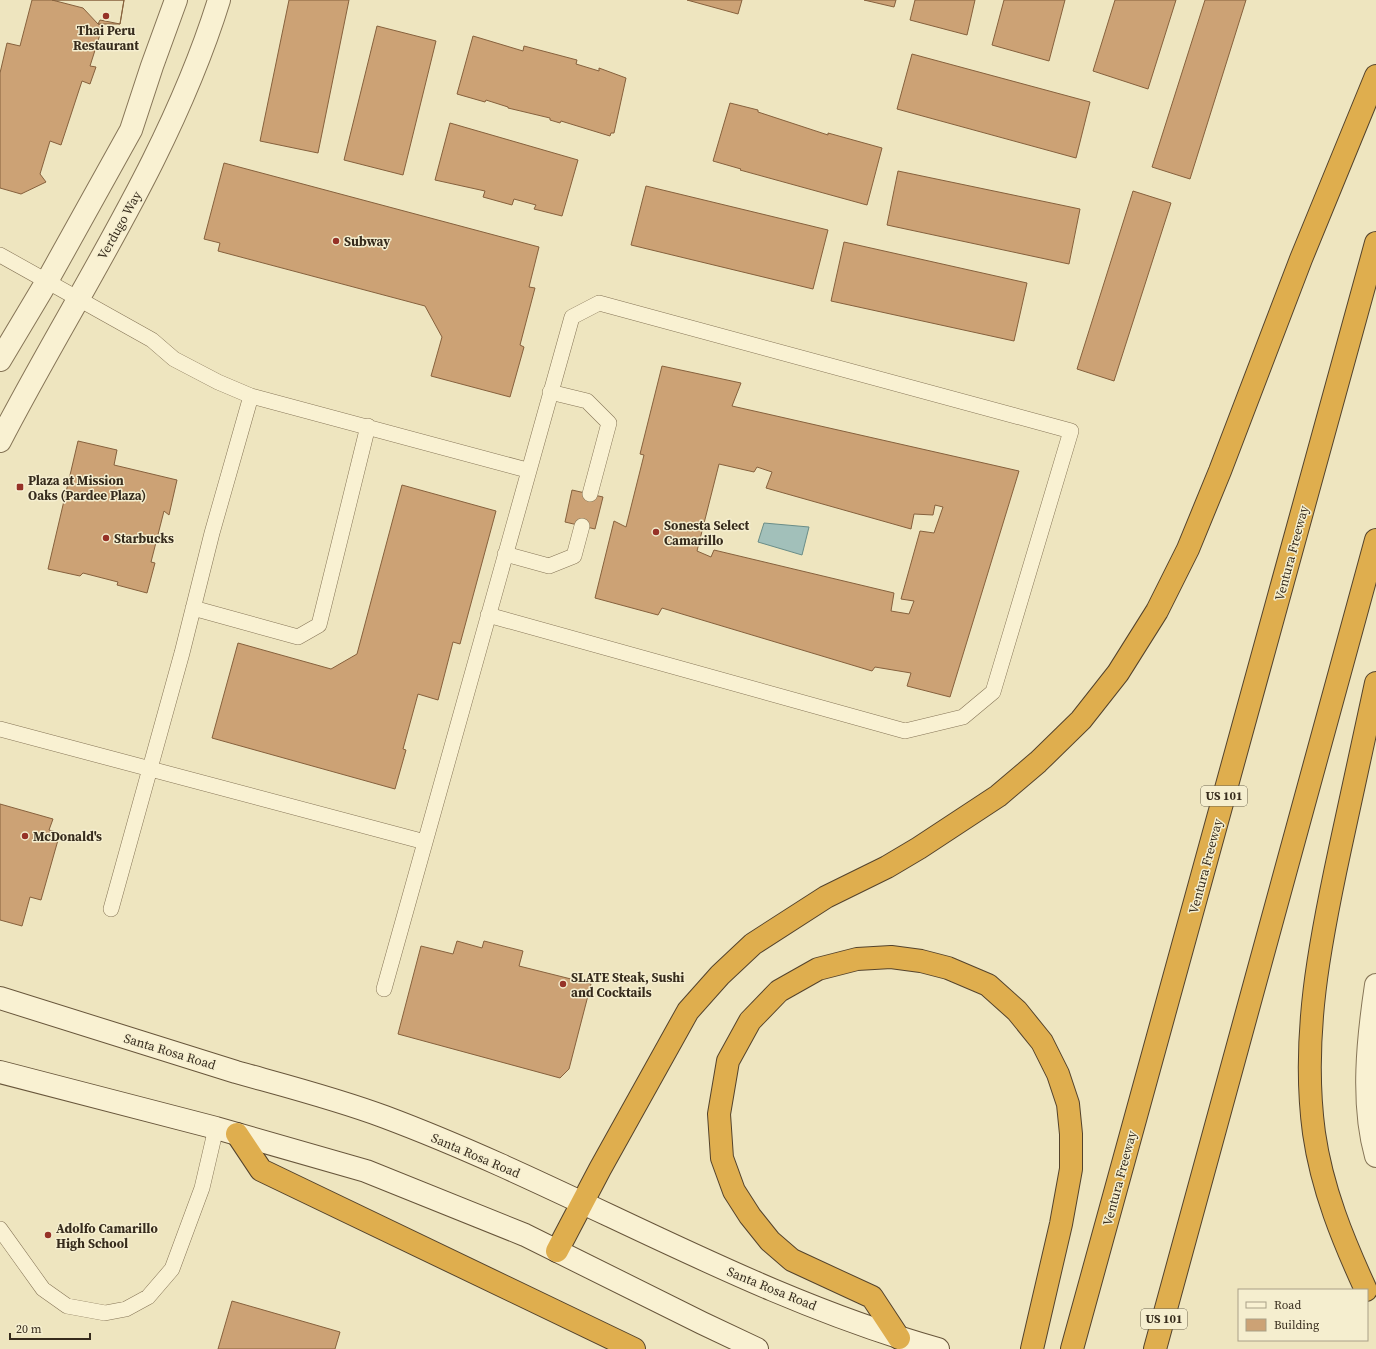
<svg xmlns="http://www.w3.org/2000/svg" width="1376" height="1349" font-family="'Source Serif 4',serif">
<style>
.water{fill:#a2c0ba;stroke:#6a8d88}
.building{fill:#cca275;stroke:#86613d;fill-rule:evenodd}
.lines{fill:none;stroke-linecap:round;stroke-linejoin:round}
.lane-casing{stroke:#867557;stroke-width:16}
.street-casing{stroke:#867557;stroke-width:24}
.secondary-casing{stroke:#68563b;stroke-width:24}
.highway-casing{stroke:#54432c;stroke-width:24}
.lane{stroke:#f9f1d2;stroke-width:15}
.street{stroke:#f9f1d2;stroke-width:22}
.secondary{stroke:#f9f1d2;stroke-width:22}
.highway{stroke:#dfae4e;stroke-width:22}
.poi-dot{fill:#963227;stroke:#f5eecf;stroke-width:1.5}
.labels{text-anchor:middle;stroke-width:3;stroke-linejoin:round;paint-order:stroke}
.shield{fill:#f5eecf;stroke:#6f6652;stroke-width:1}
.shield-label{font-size:12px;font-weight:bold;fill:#362b1c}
.poi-label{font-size:13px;font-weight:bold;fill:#362b1c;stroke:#f5eecf;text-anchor:start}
.street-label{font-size:13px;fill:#362b1c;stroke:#f5eecf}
</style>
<rect width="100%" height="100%" fill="#eee5bf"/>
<!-- water -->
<path class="water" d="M764,523L809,527L802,555L758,542Z"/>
<!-- building -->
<path class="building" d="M32,0H124L120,24L100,20L98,24L103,25L90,66L96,67L90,84L82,81L61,145L50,141L40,174L46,182L21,194L0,188V73L7,43L20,46Z
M52,0H124L120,24H98L83,8Z
M289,0H349L318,153L260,141Z
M687,0H742L738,14Z
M864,0H896L894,7Z
M915,0H975L967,35L910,20Z
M1004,0H1065L1049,61L992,45Z
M1115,0H1176L1148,89L1093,71Z
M1205,0H1246L1190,179L1152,167Z
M377,26L436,41L403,175L344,160Z
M473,36L523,51L524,46L577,60L576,64L599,71V68L626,78L614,133H611L610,136L561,121L560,123L550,120V118L508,108V107L486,100L485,102L457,94Z
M912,54L1090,102L1076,158L897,109Z
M730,103L758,110V112L828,135V133L882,148L867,205L740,170L741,169L713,161Z
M450,123L578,160L562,216L534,209L536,205L514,199L512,205L483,197L485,191L435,180Z
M224,163L539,247L529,287L535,288L520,345L524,347L510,397L431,376L442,337L425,306L218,251L220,243L204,239Z
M898,171L1080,209L1069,264L887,225Z
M646,186L828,230L813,289L631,245Z
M1133,191L1171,203L1114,381L1077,369Z
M844,242L1027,283L1014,341L831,301Z
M662,366L741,383L732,406L1019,471L950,697L907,686L911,673L875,667L872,671L662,608L658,615L595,598L614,521L626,527L644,455L640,454ZM719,464L754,472L757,467L772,472L766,488L911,529L914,514L933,515L935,505L943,507L934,533L920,531L901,599L914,601L909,614L891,611L894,593L714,550L711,557L697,551Z
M78,441L117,450L114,465L177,480L169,515L164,511L151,562L155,563L147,593L117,585L118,582L83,573L80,576L48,569Z
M402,485L496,511L460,644L453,642L438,700L418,694L403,749L406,750L395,789L212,738L238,643L331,669L357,654Z
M572,490L603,497L595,529L565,522Z
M0,804L53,819L49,830L60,833L41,900L30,897L22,926L0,920Z
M457,941L482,948L484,941L523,951L519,966L591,984L569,1069L560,1078L398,1034L421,946L453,954Z
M232,1301L340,1332L335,1349H218Z"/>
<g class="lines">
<defs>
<path id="lane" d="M0,255L152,340L174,359L218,382L251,396L527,470
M550,392L587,401L609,423L590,494
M505,554L549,566L574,556L582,526
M193,608L298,637L319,625L368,426
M0,729L425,842
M111,909L182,653L212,533L251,396
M384,989L572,317L599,303L1071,431L993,692L963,717L905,731L488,615
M0,1229L43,1289L67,1306L105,1313L126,1309L148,1297L172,1269L202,1188L216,1128"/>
<path id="street" d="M0,360L46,283L131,130L152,66L176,0
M0,441C75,296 170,158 219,0
M1376,985C1368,1038 1361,1103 1376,1156"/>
<path id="secondary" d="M0,998C79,1022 157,1048 236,1072C286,1086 337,1099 385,1117C572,1187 745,1295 938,1349
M0,1072L216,1128L366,1171L525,1235L702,1323L757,1349"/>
<path id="highway" d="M237,1134L261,1170L634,1349
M557,1251L600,1169L688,1011L720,975L753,944L826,897L887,867L919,848L998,796L1038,762L1081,720L1118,673L1157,611L1188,549L1220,471L1301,259L1376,76
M1366,1290C1343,1240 1322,1189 1314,1133C1301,1037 1320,942 1340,849C1352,794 1364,738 1376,683
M899,1338L872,1297L792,1260L770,1241L750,1216L734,1191L722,1158L719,1114L728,1061L750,1021L779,991L818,969L857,959L891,957L921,961L948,968L988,985L1017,1011L1042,1042L1058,1074L1068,1104L1071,1134V1169L1061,1224L1032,1349
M1072,1349L1376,243
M1155,1349L1376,540"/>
</defs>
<!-- lane casing -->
<use href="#lane" class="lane-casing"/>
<!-- street casing -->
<use href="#street" class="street-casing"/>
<!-- secondary casing -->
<use href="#secondary" class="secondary-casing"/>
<!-- highway casing -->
<use href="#highway" class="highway-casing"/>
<!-- lane -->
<use href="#lane" class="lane"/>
<!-- street -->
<use href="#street" class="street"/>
<!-- secondary -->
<use href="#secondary" class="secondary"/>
<!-- highway -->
<use href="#highway" class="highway"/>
</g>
<!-- markers -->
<g class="poi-dot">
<circle cx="106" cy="16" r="4"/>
<circle cx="336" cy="241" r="4"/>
<rect x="16" y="483" width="8" height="8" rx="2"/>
<circle cx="656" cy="532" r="4"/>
<circle cx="106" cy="538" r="4"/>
<circle cx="25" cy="836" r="4"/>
<circle cx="563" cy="984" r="4"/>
<circle cx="48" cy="1235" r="4"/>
</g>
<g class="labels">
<!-- shield labels -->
<g class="shield">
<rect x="1201" y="786" width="46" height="20" rx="3"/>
<rect x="1141" y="1309" width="46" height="20" rx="3"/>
</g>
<g class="shield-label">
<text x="1224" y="800">US 101</text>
<text x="1164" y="1323">US 101</text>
</g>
<!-- poi labels -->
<g class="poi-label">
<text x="106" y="35" text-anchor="middle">Thai Peru<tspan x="106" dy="15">Restaurant</tspan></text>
<text x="344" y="246">Subway</text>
<text x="28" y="485">Plaza at Mission<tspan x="28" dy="15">Oaks (Pardee Plaza)</tspan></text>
<text x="664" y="530">Sonesta Select<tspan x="664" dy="15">Camarillo</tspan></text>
<text x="114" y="543">Starbucks</text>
<text x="33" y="841">McDonald's</text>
<text x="571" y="982">SLATE Steak, Sushi<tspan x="571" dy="15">and Cocktails</tspan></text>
<text x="56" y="1233">Adolfo Camarillo<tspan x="56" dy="15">High School</tspan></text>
</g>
<!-- street labels -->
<g class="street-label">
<text transform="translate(119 225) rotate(-61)" y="5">Verdugo Way</text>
<text transform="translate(1291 553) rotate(-75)" y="5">Ventura Freeway</text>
<text transform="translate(1205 866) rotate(-75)" y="5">Ventura Freeway</text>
<text transform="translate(170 1051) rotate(17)" y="5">Santa Rosa Road</text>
<text transform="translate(476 1155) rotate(23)" y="5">Santa Rosa Road</text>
<text transform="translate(1119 1178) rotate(-75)" y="5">Ventura Freeway</text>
<text transform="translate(772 1288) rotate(22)" y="5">Santa Rosa Road</text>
</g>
</g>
<!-- legend -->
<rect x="1238" y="1289" width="130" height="52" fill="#f5eecf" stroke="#a9a087"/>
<rect x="1246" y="1302" width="20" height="6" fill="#f9f1d2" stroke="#a9a087"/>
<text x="1274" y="1309" font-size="12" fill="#362b1c">Road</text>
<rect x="1246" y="1319" width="20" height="12" fill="#cca275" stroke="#a9a087"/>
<text x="1274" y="1329" font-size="12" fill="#362b1c">Building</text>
<!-- scale -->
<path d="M10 1333v6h80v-6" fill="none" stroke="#362b1c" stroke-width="2"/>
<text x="16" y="1333" font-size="12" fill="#362b1c" stroke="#f5eecf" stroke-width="3" paint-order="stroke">20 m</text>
</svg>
